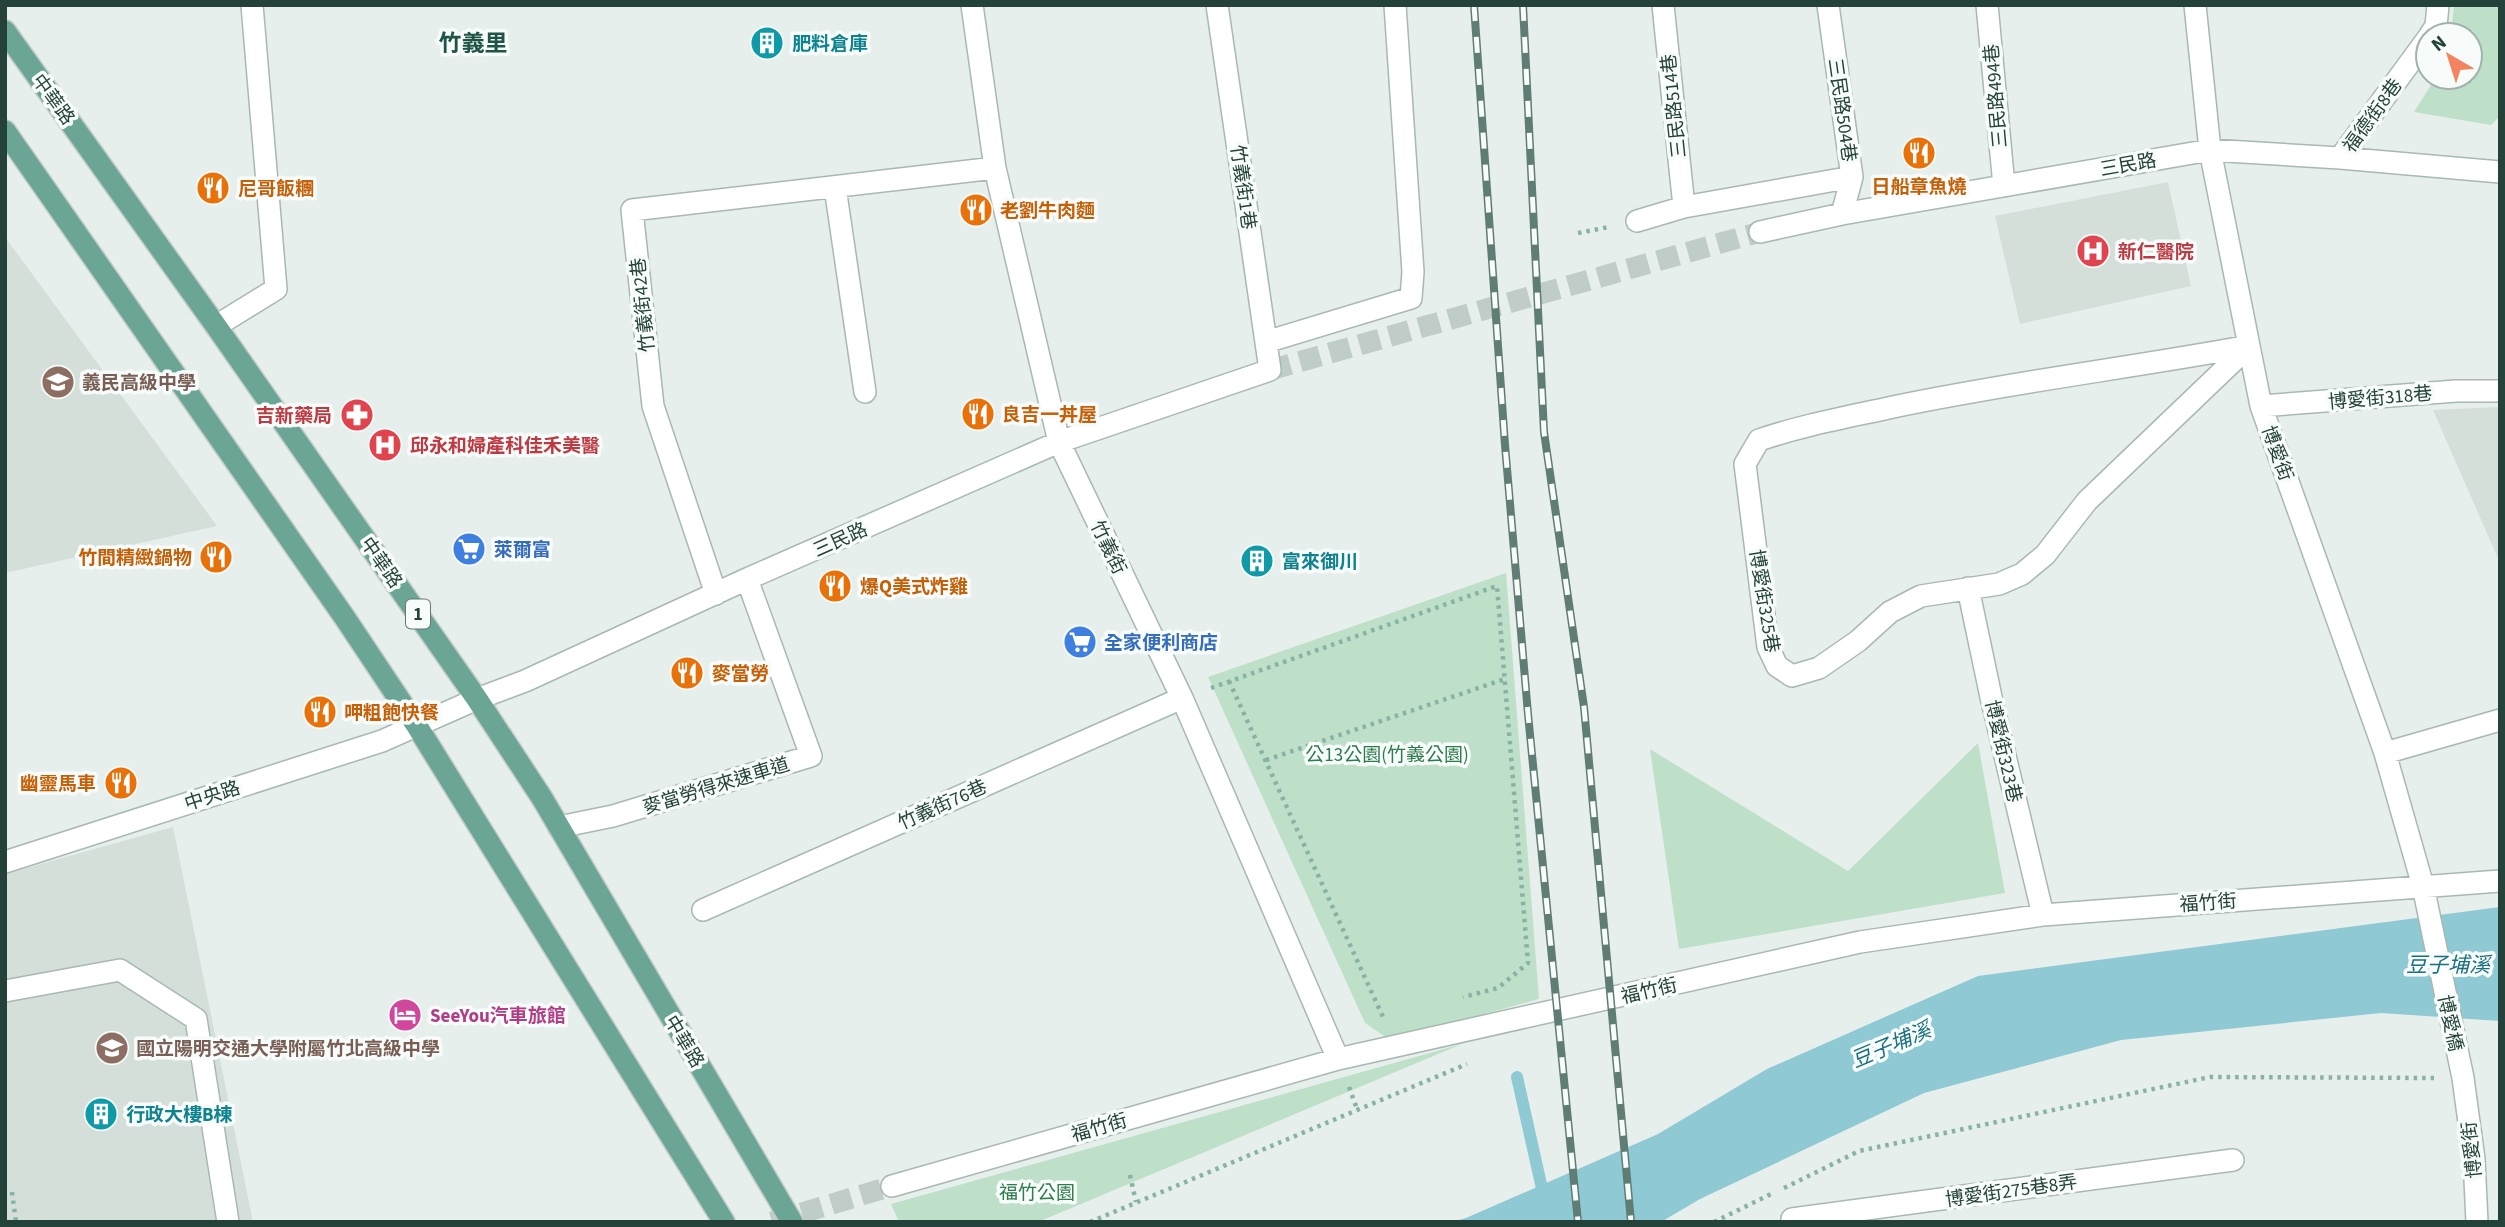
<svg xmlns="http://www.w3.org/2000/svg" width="2505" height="1227" font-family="'Source Sans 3','Noto Sans TC',sans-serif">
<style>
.built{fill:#d4dfda}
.green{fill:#bfe0c8}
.water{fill:#8ec9d4}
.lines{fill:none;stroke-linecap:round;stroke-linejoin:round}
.stream{stroke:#8ec9d4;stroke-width:12}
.minor-tunnel{stroke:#bfccc8;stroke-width:21;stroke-dasharray:21 10;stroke-linecap:butt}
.minor-casing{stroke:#a8b8b2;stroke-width:24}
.major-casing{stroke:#c2cac8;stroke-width:24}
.path{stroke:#86b3a5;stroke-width:4.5;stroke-dasharray:3.5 5;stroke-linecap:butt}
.minor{stroke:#fff;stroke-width:21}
.major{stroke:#6aa596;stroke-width:21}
.rail-casing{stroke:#5f7d75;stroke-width:8}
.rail{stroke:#f7fbf9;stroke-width:5;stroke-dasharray:16;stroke-linecap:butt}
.labels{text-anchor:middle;stroke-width:7;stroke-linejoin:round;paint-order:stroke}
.shield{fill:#f7fbf9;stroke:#637a73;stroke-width:2}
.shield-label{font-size:18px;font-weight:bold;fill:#24423a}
.culture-label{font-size:19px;font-weight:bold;fill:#0d838f;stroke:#f7fbf9;text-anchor:start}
.street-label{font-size:19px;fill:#24423a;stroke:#f7fbf9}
.food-label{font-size:19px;font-weight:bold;fill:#c56008;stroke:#f7fbf9;text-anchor:start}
.health-label{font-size:19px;font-weight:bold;fill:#be3a42;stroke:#f7fbf9;text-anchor:start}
.education-label{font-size:19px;font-weight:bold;fill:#785e54;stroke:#f7fbf9;text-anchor:start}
.shop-label{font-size:19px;font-weight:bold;fill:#366cbe;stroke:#f7fbf9;text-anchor:start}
.park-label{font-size:19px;fill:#2d7a4b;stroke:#f7fbf9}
.hotel-label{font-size:19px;font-weight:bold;fill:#b23c85;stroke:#f7fbf9;text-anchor:start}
.water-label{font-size:21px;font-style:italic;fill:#1c6f80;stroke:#f7fbf9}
.quarter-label{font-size:23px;font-weight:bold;fill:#1f5548;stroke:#f7fbf9}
</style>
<rect width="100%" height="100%" fill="#e6efeb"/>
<!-- built -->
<path class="built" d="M2168,182L2191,286L2020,324L1995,216Z
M5,237L217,526L5,573Z
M2500,407V563L2433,410Z
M173,827L253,1222H5V874Z"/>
<!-- green -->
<path class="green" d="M2454,5H2500V116L2491,125L2414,112L2436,77H2470V35H2451Z
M1506,573L1539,999L1390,1040L1365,1023L1208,677Z
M1978,743L2005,893L1679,949L1650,749L1848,871Z
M1462,1044L1038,1222H899L891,1204Z"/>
<!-- water -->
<path class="water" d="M2500,907V1021L2381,1013L2121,1040L1924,1093L1700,1199L1661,1222H1452L1466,1218L1658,1134L1767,1069L1978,976Z"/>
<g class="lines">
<!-- stream -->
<path class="stream" d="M1517,1077L1543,1193"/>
<!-- minor-tunnel -->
<path class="minor-tunnel" d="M1270,370L1760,232
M772,1222L892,1186"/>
<defs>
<path id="minor" d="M972,5L995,168L1059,442L1182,698L1338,1059
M1663,5L1684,207
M1828,5L1852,177L1842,214
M1987,5L2004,186
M2195,5L2210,150L2261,406L2385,753L2423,886L2463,1078L2474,1159L2477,1222
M2430,35L2436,26L2438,5
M2340,158L2428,38
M835,187L865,392
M1637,221L1684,207L1852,177
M1760,232L1842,214L2210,150L2340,158L2500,172
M216,326L276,289L252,5
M1266,342L1411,298L1413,272L1395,5
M2249,346L2087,501L2045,555L2022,574L1999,584L1921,596L1890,612L1858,641L1819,668L1792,676L1777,666L1768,647L1745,464L1759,440C1803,425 1848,417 1893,407C2011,382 2130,368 2249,346Z
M2261,406L2456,391H2500
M1968,588L1991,697L2043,915
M716,594L653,406L632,210L995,168
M2385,753L2500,720
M559,827L613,816L811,756L747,579
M5,862L382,741L477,699L525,681L747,579L1059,442L1270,370L1217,5
M703,910L1182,698
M5,991L120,970L196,1019L228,1222
M892,1186L1338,1059L1860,942L2043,915L2500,881
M1792,1222V1219L2233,1160"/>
<path id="major" d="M5,31L216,326L477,699L542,798L792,1222
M5,131L345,618L417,726L724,1222"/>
</defs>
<!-- minor casing -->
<use href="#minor" class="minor-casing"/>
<!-- major casing -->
<use href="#major" class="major-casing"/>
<!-- path -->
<path class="path" d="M1578,233L1609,227
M1229,681L1383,1017
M1211,688L1497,586L1528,963L1498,988L1463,997
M1266,760L1505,679
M1349,1087L1357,1109
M1130,1175L1136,1202
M1784,1188L1859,1151L2210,1077L2434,1078
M12,1192L16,1222
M1090,1222L1467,1064
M1714,1222L1773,1193"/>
<!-- minor -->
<use href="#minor" class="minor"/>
<!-- major -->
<use href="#major" class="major"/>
<defs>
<path id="rail" d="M1474,5L1505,445L1528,714L1578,1222
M1523,5L1544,432L1584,707L1631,1222"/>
</defs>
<!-- rail casing -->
<use href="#rail" class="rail-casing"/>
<!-- rail -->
<use href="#rail" class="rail"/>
</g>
<!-- icons -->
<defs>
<symbol id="building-disc" viewBox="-11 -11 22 22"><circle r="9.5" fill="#0f9aa8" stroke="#f7fbf9"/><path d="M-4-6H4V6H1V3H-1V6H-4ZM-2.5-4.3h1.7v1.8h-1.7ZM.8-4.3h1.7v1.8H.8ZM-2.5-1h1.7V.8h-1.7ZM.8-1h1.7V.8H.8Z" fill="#fff"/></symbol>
<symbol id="restaurant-disc" viewBox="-11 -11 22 22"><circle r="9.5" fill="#e8710a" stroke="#f7fbf9"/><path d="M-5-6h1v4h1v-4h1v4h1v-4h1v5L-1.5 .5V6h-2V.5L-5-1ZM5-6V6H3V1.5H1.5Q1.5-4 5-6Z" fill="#fff"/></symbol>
<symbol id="hospital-disc" viewBox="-11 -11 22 22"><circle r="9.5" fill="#e0444e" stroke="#f7fbf9"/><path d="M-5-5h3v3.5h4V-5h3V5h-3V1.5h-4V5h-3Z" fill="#fff"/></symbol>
<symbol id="school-disc" viewBox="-11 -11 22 22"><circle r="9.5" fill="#8d6e63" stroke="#f7fbf9"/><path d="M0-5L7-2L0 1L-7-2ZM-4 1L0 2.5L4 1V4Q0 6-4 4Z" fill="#fff"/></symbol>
<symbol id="pharmacy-disc" viewBox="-11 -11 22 22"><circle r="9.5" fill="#e0444e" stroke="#f7fbf9"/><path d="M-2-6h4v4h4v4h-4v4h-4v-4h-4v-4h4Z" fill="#fff"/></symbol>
<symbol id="supermarket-disc" viewBox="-11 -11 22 22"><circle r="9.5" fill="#3f7fe0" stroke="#f7fbf9"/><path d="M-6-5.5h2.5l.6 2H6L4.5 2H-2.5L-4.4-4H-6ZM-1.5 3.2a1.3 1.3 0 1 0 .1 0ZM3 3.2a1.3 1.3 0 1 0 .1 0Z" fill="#fff"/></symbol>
<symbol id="hotel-disc" viewBox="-11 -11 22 22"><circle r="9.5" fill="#d1479c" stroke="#f7fbf9"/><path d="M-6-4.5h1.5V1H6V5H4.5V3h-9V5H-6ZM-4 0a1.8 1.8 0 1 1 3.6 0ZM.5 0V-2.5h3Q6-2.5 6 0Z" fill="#fff"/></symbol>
</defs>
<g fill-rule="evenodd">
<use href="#building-disc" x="748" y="24" width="38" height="38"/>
<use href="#restaurant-disc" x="1900" y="134" width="38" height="38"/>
<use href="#restaurant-disc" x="194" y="169" width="38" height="38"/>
<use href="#restaurant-disc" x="957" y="191" width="38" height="38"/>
<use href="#hospital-disc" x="2074" y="232" width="38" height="38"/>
<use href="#school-disc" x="39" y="363" width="38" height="38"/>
<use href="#restaurant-disc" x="959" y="395" width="38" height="38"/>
<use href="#pharmacy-disc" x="338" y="396" width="38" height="38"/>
<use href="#hospital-disc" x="366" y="426" width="38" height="38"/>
<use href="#supermarket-disc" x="450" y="530" width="38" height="38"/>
<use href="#restaurant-disc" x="197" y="538" width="38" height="38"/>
<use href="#building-disc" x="1238" y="542" width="38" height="38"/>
<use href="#restaurant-disc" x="816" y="567" width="38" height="38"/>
<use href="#supermarket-disc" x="1061" y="623" width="38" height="38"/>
<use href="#restaurant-disc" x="668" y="654" width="38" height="38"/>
<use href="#restaurant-disc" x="301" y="693" width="38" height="38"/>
<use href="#restaurant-disc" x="102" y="764" width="38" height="38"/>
<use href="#hotel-disc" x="386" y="996" width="38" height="38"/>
<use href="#school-disc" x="93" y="1029" width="38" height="38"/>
<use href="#building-disc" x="82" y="1095" width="38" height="38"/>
</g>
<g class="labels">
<!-- shield labels -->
<rect class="shield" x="406" y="599.5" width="24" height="29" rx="5"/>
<g class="shield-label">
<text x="418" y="620">1</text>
</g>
<!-- culture labels -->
<g class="culture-label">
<text x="792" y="50">肥料倉庫</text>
<text x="1282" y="568">富來御川</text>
<text x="126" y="1121">行政大樓B棟</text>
</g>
<!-- street labels -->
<g class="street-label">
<text transform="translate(1995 96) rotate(-95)" y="7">三民路494巷</text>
<text transform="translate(54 99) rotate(54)" y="7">中華路</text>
<text transform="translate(1673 106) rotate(-96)" y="7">三民路514巷</text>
<text transform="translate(1843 110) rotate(82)" y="7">三民路504巷</text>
<text transform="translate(2372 115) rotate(-54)" y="7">福德街8巷</text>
<text transform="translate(2128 164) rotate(-10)" y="7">三民路</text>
<text transform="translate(1244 187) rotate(82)" y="7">竹義街1巷</text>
<text transform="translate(642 305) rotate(-96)" y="7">竹義街42巷</text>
<text transform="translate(2380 397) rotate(-5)" y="7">博愛街318巷</text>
<text transform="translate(2278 453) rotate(70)" y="7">博愛街</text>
<text transform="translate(840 539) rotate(-24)" y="7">三民路</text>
<text transform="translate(1109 547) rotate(64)" y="7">竹義街</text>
<text transform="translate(382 562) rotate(55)" y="7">中華路</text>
<text transform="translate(1765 601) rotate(81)" y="7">博愛街325巷</text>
<text transform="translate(2004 751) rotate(77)" y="7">博愛街323巷</text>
<text transform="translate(716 785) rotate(-17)" y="7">麥當勞得來速車道</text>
<text transform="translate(212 795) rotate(-18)" y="7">中央路</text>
<text transform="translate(942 804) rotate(-24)" y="7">竹義街76巷</text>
<text transform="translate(2208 902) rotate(-4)" y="7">福竹街</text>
<text transform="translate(1649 990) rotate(-13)" y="7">福竹街</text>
<text transform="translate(2451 1023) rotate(78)" y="7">博愛橋</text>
<text transform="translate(685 1041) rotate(59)" y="7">中華路</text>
<text transform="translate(1099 1127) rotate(-16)" y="7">福竹街</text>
<text transform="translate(2471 1150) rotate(-96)" y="7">博愛街</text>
<text transform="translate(2011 1190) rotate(-8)" y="7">博愛街275巷8弄</text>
</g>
<!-- food labels -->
<g class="food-label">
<text x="1919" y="193" text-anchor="middle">日船章魚燒</text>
<text x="238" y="195">尼哥飯糰</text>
<text x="1000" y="217">老劉牛肉麵</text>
<text x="1002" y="421">良吉一丼屋</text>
<text x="192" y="564" text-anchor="end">竹間精緻鍋物</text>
<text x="860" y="593">爆Q美式炸雞</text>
<text x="712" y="680">麥當勞</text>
<text x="344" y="719">呷粗飽快餐</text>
<text x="96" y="790" text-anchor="end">幽靈馬車</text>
</g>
<!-- health labels -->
<g class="health-label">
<text x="2118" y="258">新仁醫院</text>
<text x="332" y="422" text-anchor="end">吉新藥局</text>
<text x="410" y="452">邱永和婦產科佳禾美醫</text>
</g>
<!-- education labels -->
<g class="education-label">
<text x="82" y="389">義民高級中學</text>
<text x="136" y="1055">國立陽明交通大學附屬竹北高級中學</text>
</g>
<!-- shop labels -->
<g class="shop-label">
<text x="494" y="556">萊爾富</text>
<text x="1104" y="649">全家便利商店</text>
</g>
<!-- park labels -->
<g class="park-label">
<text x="1387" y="761">公13公園(竹義公園)</text>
<text x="1037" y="1199">福竹公園</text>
</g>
<!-- hotel labels -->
<g class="hotel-label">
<text x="430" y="1022">SeeYou汽車旅館</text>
</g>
<!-- water labels -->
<g class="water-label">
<text x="2448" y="972">豆子埔溪</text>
<text transform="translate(1891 1045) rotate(-23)" y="7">豆子埔溪</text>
</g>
<!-- quarter labels -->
<g class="quarter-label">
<text x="473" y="51">竹義里</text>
</g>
</g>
<!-- border -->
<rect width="2505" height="1227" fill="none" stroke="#24423a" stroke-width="14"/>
<!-- north arrow -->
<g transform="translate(2449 56) rotate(321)"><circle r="33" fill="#f7fbf9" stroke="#a3b1ad" stroke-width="2"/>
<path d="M0-5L12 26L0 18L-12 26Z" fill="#f4845f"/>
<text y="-10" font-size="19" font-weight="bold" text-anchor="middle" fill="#24423a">N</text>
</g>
</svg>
